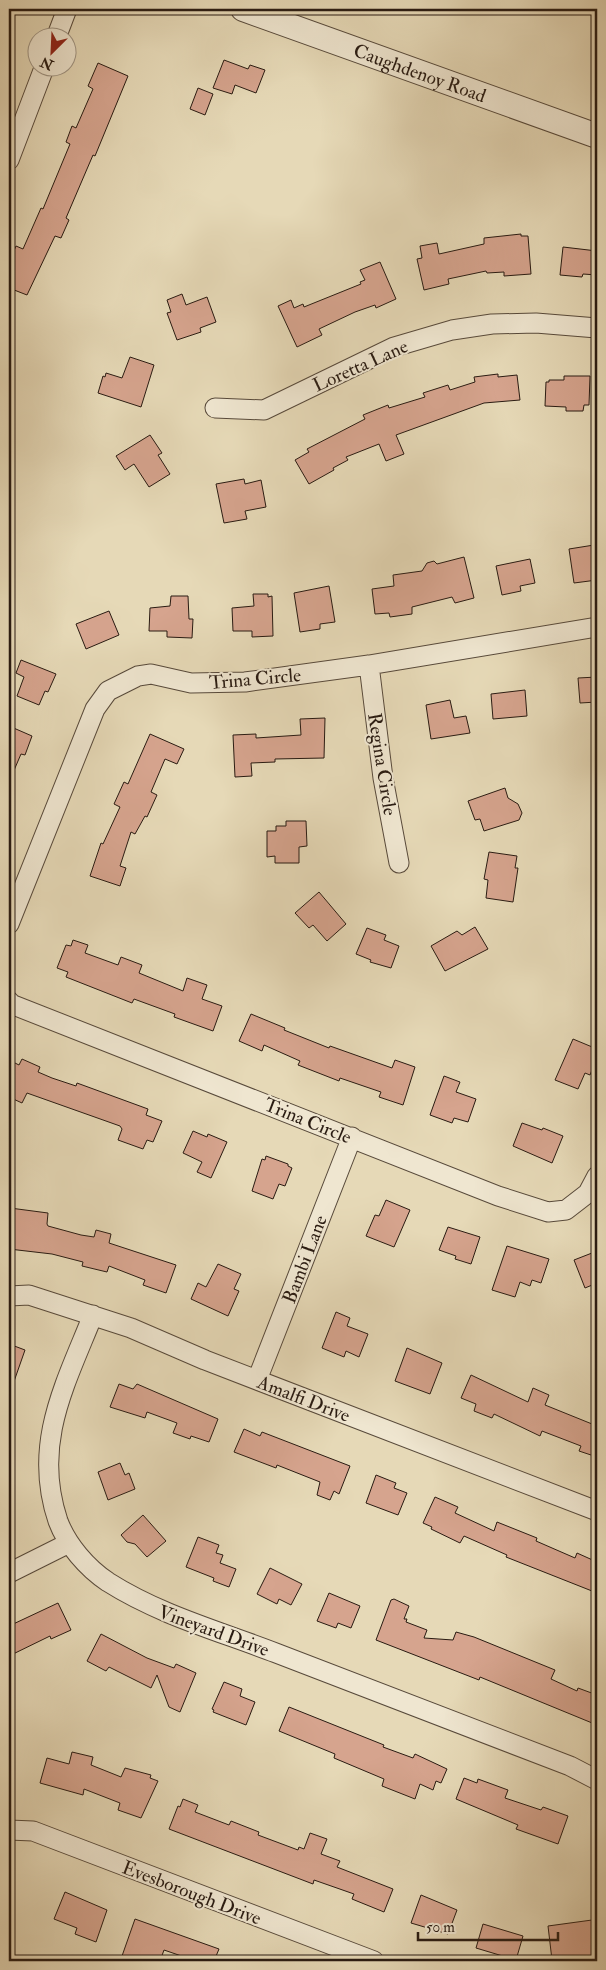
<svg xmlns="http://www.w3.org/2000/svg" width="606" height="1970" font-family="'IM FELL Double Pica',serif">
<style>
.building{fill:#d6a48e;stroke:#291b12}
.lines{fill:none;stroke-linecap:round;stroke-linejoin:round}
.minor-casing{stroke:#584a3b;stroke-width:21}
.tertiary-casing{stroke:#584a3b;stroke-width:26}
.minor{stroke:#efe6d0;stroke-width:19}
.tertiary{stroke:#efe6d0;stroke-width:24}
.labels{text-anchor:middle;stroke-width:4;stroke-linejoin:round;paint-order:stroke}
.street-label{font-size:19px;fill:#291b12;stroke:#efe6d0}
</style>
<rect width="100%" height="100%" fill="#e6d9b7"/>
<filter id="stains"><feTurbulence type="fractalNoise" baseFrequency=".004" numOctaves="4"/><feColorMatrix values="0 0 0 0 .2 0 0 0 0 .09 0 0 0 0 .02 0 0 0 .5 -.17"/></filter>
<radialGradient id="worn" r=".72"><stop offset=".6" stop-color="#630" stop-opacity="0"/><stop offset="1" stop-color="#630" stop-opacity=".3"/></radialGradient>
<!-- building -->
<path class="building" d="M224,60L248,69L250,65L265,70L256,93L235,85L232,94L213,88Z
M98,63L128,76L95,156L93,155L66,218L69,220L61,238L55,236L27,295L9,288V262L16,246L23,249L41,208L43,209L70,144L66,142L72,126L76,128L93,89L88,86Z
M198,88L213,94L205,115L190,109Z
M521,234V236H528L531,274L504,276V272L487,273L486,271L448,279L449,284L424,290L417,259L422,258L420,246L437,243L439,254L484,244V238Z
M563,247L597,251V275L583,274L582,277L560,275Z
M380,262L396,299L376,308L375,305L355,312L319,329L322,335L297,347L278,306L291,300L294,308L303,304L304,307L361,284L360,282L365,280L360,270Z
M182,294L186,305L207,297L216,322L200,328L201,332L177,340L167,313L171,312L167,300Z
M130,357L154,365L141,407L98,393L103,376L105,377L106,373L122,378Z
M498,374V377L517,375L520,400L484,403L396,435L404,454L386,461L379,444L346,457L348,460L333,468L334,470L309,484L295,460L309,452L307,449L365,419L363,415L388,405L389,408L425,397L423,393L448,385L450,390L475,382L474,377Z
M564,376H590L589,405H584L583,411H566V407L545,406L546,382H549V380H564Z
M150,435L162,453L158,455L170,474L149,487L134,464L125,470L116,456Z
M244,479L245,484L261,480L266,507L245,511L247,519L224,523L216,484Z
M594,545L597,562V580L574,583L569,549Z
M464,557L474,598L455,603L452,597L412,607V614L390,617L389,613L375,614L372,589L394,586L393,575L422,571L427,563L434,561L437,564Z
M530,559L535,583L520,586L521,591L502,595L496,566Z
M329,586L335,622L320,624V629L300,632L294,593Z
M253,594H268V597L272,596L273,636L252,637V631H233L232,608L254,606Z
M171,596H188L189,619H193L192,638L167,637V631H149L150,608L170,606Z
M109,611L119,635L86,649L76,624Z
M21,660L56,674L48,692L45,691L39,705L17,696L24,677L16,673Z
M597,677V702L580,703L578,678Z
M525,690L527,716L493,719L491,694Z
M450,700L454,718L466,716L470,733L431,739L426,705Z
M325,718L324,758L275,759V762L251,763L252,776L235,777L233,735L256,734V738L301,735L300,719Z
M9,726L32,736L25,755L21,754L9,782Z
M150,734L184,749L177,764L165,759L151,792L157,795L147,817L145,816L135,834L131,832L120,866L126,868L120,886L90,876L101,843L103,844L120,807L114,804L124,782L128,784Z
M505,788L508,798L518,804L522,813L519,820L484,831L480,819L475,820L468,801Z
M286,821H306L307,846L299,847V863H275V856L267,857V831H276V826H286Z
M489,852L517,856L515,868H518L513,902L486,898L488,880L484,879Z
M319,892L346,924L327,941L313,925L309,928L295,913Z
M475,927L488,949L445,971L431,946L457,931L462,935Z
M367,928L386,935L384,940L399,946L391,968L370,962L371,960L356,954Z
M73,940L88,945L85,953L118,965L121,957L142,965L139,973L183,991L187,978L207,985L202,999L222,1006L213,1031L174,1017L175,1014L134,999L132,1003L66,977L68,972L57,968L66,945L71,946Z
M251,1014L285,1028L284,1030L329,1048L330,1046L392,1068L395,1060L415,1067L403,1105L379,1097L381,1092L340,1078L339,1081L298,1065L300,1061L264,1045L262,1051L239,1041Z
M573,1039L597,1049V1057L590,1075L585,1073L578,1089L555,1080Z
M22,1059L40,1067L38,1072L52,1078L76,1086L77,1083L148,1109L146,1115L162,1121L153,1142L147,1140L143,1149L118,1140L122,1129L120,1126L27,1093L22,1103L9,1097V1060L19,1065Z
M444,1076L460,1082L456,1092L476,1099L468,1122L454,1118L452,1123L430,1115Z
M522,1123L542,1130L543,1128L563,1136L552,1163L513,1146Z
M193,1131L207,1137L208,1134L227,1142L211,1178L197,1172L202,1162L183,1153Z
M266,1156L288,1164V1166L292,1168L285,1186L279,1184L273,1199L252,1191L262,1159L265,1160Z
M386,1200L410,1210L394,1247L366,1236L375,1215L379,1216Z
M10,1208L48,1213L47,1224L48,1226L81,1235L94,1237L96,1230L111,1234L109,1243L176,1265L166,1293L143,1285L145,1280L109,1266L107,1272L82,1266L83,1262L52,1254L9,1249Z
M448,1227L480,1237L471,1264L455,1259L456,1256L439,1250Z
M507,1246L549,1259L541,1283L532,1280L530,1286L520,1282L515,1297L492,1290Z
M592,1253L594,1257L597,1255V1283L585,1288L574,1260Z
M218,1264L241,1274L234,1289L239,1291L228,1316L191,1299L198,1283L206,1287Z
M336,1312L350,1318L347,1326L368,1334L359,1357L346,1351L344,1357L322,1348Z
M9,1344L25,1350L11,1390L9,1389Z
M407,1348L442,1363L430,1394L395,1381Z
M471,1375L528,1402L533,1388L549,1395L545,1405L597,1426V1457L579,1451L581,1446L542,1431L540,1436L494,1414L492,1418L474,1411L476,1404L461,1398Z
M119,1384L133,1389L137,1384L218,1419L209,1442L191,1436L190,1439L173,1433L177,1423L147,1412L145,1418L110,1407Z
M244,1429L260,1436L262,1432L350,1466L339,1494L334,1491L330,1500L317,1495L320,1482L277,1465L276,1468L234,1452Z
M120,1463L125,1475L129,1473L135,1489L108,1500L98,1472Z
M376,1475L396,1483L394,1488L407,1493L398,1515L366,1503Z
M435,1497L458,1507L455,1513L494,1531L497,1522L537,1538L536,1541L575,1558L577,1553L597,1562V1577L592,1591L506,1557L507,1555L464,1536L460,1543L431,1529L432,1527L423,1523Z
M143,1515L166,1541L147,1557L135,1544L127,1542L121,1535Z
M198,1537L219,1545L216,1553L223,1555L220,1563L236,1569L229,1587L213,1581L214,1578L186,1567Z
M270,1568L302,1584L291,1605L279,1599L277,1604L257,1594Z
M329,1593L360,1606L351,1628L338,1623L336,1628L317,1621Z
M394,1599L409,1606L404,1619H407L406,1622L427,1630L424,1638L453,1640L456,1632L474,1637L555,1670L551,1679L577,1691L578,1688L597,1695V1725L480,1677L479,1680L376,1640L391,1600Z
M58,1603L71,1630L51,1639L50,1636L9,1656V1626Z
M101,1634L147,1658L174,1668L176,1664L196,1673L180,1712L169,1707L157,1675L151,1688L109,1667L106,1671L87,1661Z
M224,1682L242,1689L240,1696L255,1702L246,1725L213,1712L214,1710L212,1709Z
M289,1707L384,1745L383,1747L413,1758L415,1754L447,1769L441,1783L436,1781L433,1790L420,1784L415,1799L382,1786L384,1779L334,1758L335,1754L279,1731Z
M72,1752L93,1757L91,1765L121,1777L125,1768L151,1775L150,1778L158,1781L141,1818L118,1810L120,1803L84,1789L83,1795L40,1783L47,1758L69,1764Z
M464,1778L477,1783L478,1779L508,1790L505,1798L541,1810L543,1807L568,1816L558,1844L516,1829L518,1825L456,1799Z
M183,1799L198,1805L195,1812L229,1825L231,1821L259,1832L258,1835L298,1850L299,1847L304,1849L310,1833L327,1839L321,1854L340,1861L337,1867L393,1889L384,1912L352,1899L354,1894L314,1880L313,1884L169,1829L178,1806L180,1807Z
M65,1892L107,1910L96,1942L75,1934L77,1928L54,1919Z
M421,1895L457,1910L448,1934L411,1923Z
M135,1919L219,1949L214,1961H196L164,1950L160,1961H136L122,1956Z
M592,1920L594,1932L597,1931V1957L583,1958L584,1961H569L568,1957L552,1960L548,1926Z
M483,1924L523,1936L516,1960L476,1948Z"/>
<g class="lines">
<defs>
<path id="minor" d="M56,38L67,9
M9,160L44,68
M215,408L264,410L394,347L452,330L492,324L536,323L597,328
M369,665L383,778L399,863
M9,924L95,709L108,691L138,676L151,674L191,683L245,682L369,665L597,627
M9,1001L11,1004L498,1196L548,1212L566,1210L588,1193L597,1176
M9,1296L29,1295L131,1328L205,1360L597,1511
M93,1315C65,1385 32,1444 58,1521C67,1545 87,1568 108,1582C160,1615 219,1631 276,1653C374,1690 472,1728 570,1766L597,1780
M257,1380L352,1137
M9,1573L69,1543
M9,1830L33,1831L374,1961"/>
<g id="tertiary">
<path id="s1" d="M243,9L597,136"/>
</g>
</defs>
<!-- minor casing -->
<use href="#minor" class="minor-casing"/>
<!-- tertiary casing -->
<use href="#tertiary" class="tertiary-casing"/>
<!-- minor -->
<use href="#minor" class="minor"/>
<!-- tertiary -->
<use href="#tertiary" class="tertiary"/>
</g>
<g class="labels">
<!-- street labels -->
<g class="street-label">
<text dy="7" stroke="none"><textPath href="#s1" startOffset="188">Caughdenoy Road</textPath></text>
<text transform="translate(360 365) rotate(-24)" y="7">Loretta Lane</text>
<text transform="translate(255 678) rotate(-5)" y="7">Trina Circle</text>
<text transform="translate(383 764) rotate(81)" y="7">Regina Circle</text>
<text transform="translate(308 1120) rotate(22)" y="7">Trina Circle</text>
<text transform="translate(304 1259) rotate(-69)" y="7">Bambi Lane</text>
<text transform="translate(304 1398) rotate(21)" y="7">Amalfi Drive</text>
<text transform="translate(214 1630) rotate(20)" y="7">Vineyard Drive</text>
<text transform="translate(192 1892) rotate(21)" y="7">Evesborough Drive</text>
</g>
</g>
<!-- margin -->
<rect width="606" height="1970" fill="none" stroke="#e6d9b7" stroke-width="30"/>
<rect x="10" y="10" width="586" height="1950" fill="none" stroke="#291b12" stroke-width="2.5"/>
<rect x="15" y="15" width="576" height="1940" fill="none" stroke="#291b12"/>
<!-- north arrow -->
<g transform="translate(52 52) rotate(204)"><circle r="24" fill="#efe6d0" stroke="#a09584"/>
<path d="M0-4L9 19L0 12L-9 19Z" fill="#8f2418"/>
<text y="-8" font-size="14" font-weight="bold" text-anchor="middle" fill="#291b12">N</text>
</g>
<!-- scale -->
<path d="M418 1932v8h140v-8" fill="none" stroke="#291b12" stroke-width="2.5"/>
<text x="426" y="1932" font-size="15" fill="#291b12" stroke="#efe6d0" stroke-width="4" paint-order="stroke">50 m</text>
<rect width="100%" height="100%" filter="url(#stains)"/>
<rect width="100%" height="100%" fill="url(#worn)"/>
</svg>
